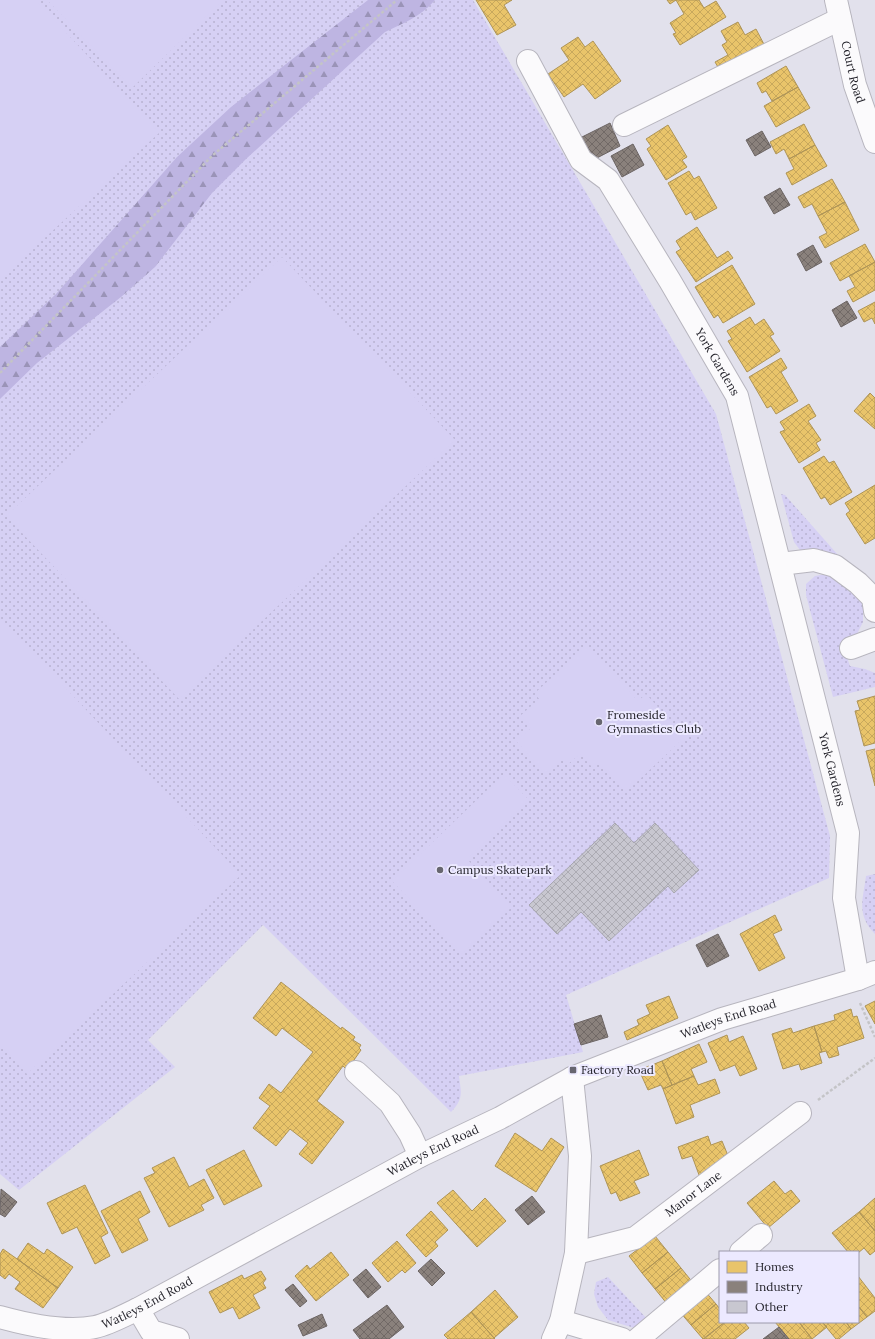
<svg xmlns="http://www.w3.org/2000/svg" width="875" height="1339" font-family="Lora,serif">
<style>
.green{fill:url(#green-dots)}
.forest{fill:url(#forest-firs)}
.pitch{fill:#d6d0f4}
.homes{fill:url(#homes-cross-hatch);stroke:#ae9457}
.industry{fill:url(#industry-cross-hatch);stroke:#6c6564}
.building{fill:url(#building-cross-hatch);stroke:#a8a7b0}
.lines{fill:none;stroke-linecap:round;stroke-linejoin:round}
.minor-casing{stroke:#b7b5be;stroke-width:24}
.path{stroke:#c4c4c7;stroke-width:2.5;stroke-dasharray:3 2;stroke-linecap:butt}
.minor{stroke:#fbfafc;stroke-width:22}
.poi-dot{fill:#67666f;stroke:#ece9ff;stroke-width:1.5}
.labels{text-anchor:middle;stroke-width:4;stroke-linejoin:round;paint-order:stroke}
.street-label{font-size:12px;fill:#25242c;stroke:#ece9ff}
.poi-label{font-size:12px;fill:#25242c;stroke:#ece9ff;text-anchor:start}
</style>
<defs>
<pattern id="green-dots" width="8" height="8" patternUnits="userSpaceOnUse"><rect width="8" height="8" fill="#d6d0f4"/><path d="M2 2h.1M6 6h.1" fill="none" stroke="#b8b2d1" stroke-width="1.8" stroke-linecap="round"/></pattern>
<pattern id="forest-firs" width="22" height="20" patternUnits="userSpaceOnUse"><rect width="22" height="20" fill="#beb5e2"/><path d="M5 1l3.5 6h-7zM16 11l3.5 6h-7z" fill="#9a93b7"/></pattern>
<pattern id="homes-cross-hatch" width="8" height="8" patternUnits="userSpaceOnUse"><rect width="8" height="8" fill="#e9c46a"/><path d="M0 0l8 8M0 8l8-8" fill="none" stroke="#c8a85c"/></pattern>
<pattern id="industry-cross-hatch" width="8" height="8" patternUnits="userSpaceOnUse"><rect width="8" height="8" fill="#8a817c"/><path d="M0 0l8 8M0 8l8-8" fill="none" stroke="#716966"/></pattern>
<pattern id="building-cross-hatch" width="8" height="8" patternUnits="userSpaceOnUse"><rect width="8" height="8" fill="#c8c7d0"/><path d="M0 0l8 8M0 8l8-8" fill="none" stroke="#acabb3"/></pattern>
</defs>
<rect width="100%" height="100%" fill="#e2e1ec"/>
<!-- green -->
<path class="green" d="M0,0H473L716,414L830,836L829,878L566,995L583,1052L459,1076C461,1092 464,1099 451,1112L263,925L148,1040L175,1067L19,1190L0,1174Z
M781,494L785,495L838,555L817,550H800L794,542Z
M827,574L847,584L863,604V622L856,636L843,646L850,666L865,669L875,673V687L833,697L806,595V584L815,576Z
M875,874V934C856,915 863,900 866,876Z
M608,1277L649,1321L644,1331L608,1320L598,1307L594,1294L596,1282Z"/>
<!-- forest -->
<path class="forest" d="M368,0H435C420,17 404,23 385,32L246,159L212,193L155,267L121,297L37,363L0,399V347L56,294L177,157L231,107Z"/>
<!-- pitch -->
<path class="pitch" d="M0,0H36L159,133L0,279Z
M47,0H223L132,88Z
M282,257L455,440L179,699L6,516Z
M0,618L241,875L27,1074L0,1045Z
M587,645L638,701L646,694L685,737L626,792L598,762L592,767L580,754L567,765L561,759L545,773L516,741L531,728L520,716L539,699L535,693Z
M504,774L529,800L467,859L512,907L462,954L392,881Z"/>
<!-- homes -->
<path class="homes" d="M476,0H512L504,5L516,25L497,35Z
M667,0H699L704,8L716,1L726,17L680,45L673,34L676,33L670,23L684,14L676,0L670,4Z
M738,22L745,35L756,29L767,50L722,74L715,62L728,55L722,45L727,42L721,31Z
M578,37L585,47L593,41L621,81L595,99L583,84L564,97L548,74L569,60L561,48Z
M786,66L798,87L772,101L766,91L762,93L757,83Z
M798,87L810,108L776,127L764,106Z
M804,124L815,145L789,159L784,149L776,154L770,142Z
M668,125L687,157L682,160L687,167L666,180L647,149L651,146L646,139Z
M815,145L827,166L792,185L786,173L794,169L789,159Z
M689,171L694,179L699,176L717,208L695,220L691,212L686,215L668,183Z
M832,179L845,202L818,216L812,204L804,208L798,197Z
M845,202L859,230L825,248L819,237L827,233L818,216Z
M697,227L717,258L728,251L733,258L696,282L676,252L681,249L676,241Z
M865,244L875,262L840,281L830,263Z
M875,262V290L853,302L847,291L855,287L849,276Z
M732,265L755,304L723,323L718,315L714,318L695,287Z
M875,302V324L872,318L864,322L858,311Z
M750,317L755,325L764,319L774,334L770,336L780,351L747,372L728,341L732,339L727,331Z
M781,358L787,368L781,372L798,401L776,414L771,406L767,408L749,377Z
M870,393L875,398V429L854,411Z
M809,404L816,416L808,421L821,440L816,443L820,450L799,463L780,432L785,430L780,422Z
M824,456L829,463L834,461L852,492L830,505L825,497L821,499L803,468Z
M875,485V538L865,544L846,514L850,511L845,503Z
M875,696V743L864,746L855,711L860,710L857,701Z
M875,749V786L866,751Z
M775,915L782,930L773,934L785,958L759,971L740,934Z
M281,982L341,1029L342,1027L355,1037L353,1040L361,1045L359,1048L361,1050L347,1070L343,1066L317,1101L344,1122L312,1164L299,1154L308,1143L290,1129L276,1146L253,1128L270,1106L259,1098L269,1084L281,1093L313,1052L282,1028L276,1036L253,1018Z
M669,996L678,1018L627,1040L624,1032L639,1025L637,1020L650,1014L646,1005Z
M875,1001V1024L865,1006Z
M851,1009L853,1017L857,1016L864,1038L837,1047L839,1055L829,1058L826,1051L822,1052L814,1026L835,1020L834,1015Z
M814,1026L822,1052L819,1053L822,1063L801,1070L799,1064L783,1069L772,1034L791,1028L793,1033Z
M727,1035L729,1042L743,1036L757,1069L740,1076L735,1065L720,1071L708,1043Z
M699,1044L707,1062L691,1069L694,1076L672,1085L662,1061Z
M662,1061L672,1085L663,1089L661,1085L648,1090L639,1070Z
M694,1076L698,1085L715,1079L720,1093L690,1105L694,1117L676,1124L663,1089Z
M515,1133L542,1151L551,1138L564,1147L536,1192L495,1166Z
M708,1136L711,1145L722,1141L731,1163L702,1183L692,1156L682,1159L678,1147Z
M244,1150L262,1186L224,1205L206,1170Z
M639,1150L649,1175L634,1181L640,1193L620,1201L616,1192L611,1194L600,1166Z
M174,1157L189,1187L204,1179L214,1198L201,1205L204,1210L169,1227L144,1178L155,1173L152,1168Z
M774,1181L785,1194L791,1190L800,1201L768,1228L747,1203Z
M85,1185L108,1233L101,1237L110,1256L95,1264L77,1227L62,1234L47,1203Z
M453,1190L472,1211L485,1198L506,1221L477,1247L437,1203Z
M140,1191L150,1212L138,1219L148,1240L122,1253L101,1211Z
M875,1198V1231L859,1212Z
M431,1211L448,1230L435,1242L438,1246L426,1257L406,1235Z
M859,1212L875,1231V1251L870,1255L864,1248L858,1253L848,1252L832,1233Z
M655,1236L668,1252L642,1273L629,1256Z
M397,1241L416,1263L405,1273L402,1270L388,1282L372,1263Z
M28,1243L44,1254L47,1249L73,1267L58,1288L17,1259Z
M3,1249L58,1288L43,1308L15,1289L20,1282L9,1274L5,1279L0,1275V1254Z
M331,1252L349,1275L316,1301L295,1276L307,1265L310,1269Z
M668,1252L681,1268L655,1289L642,1273Z
M681,1268L694,1284L668,1305L655,1289Z
M261,1271L266,1279L263,1283L266,1288L253,1295L260,1308L239,1319L233,1307L220,1313L209,1292L242,1275L244,1279Z
M858,1276L875,1298V1311L867,1317L858,1306Z
M495,1290L518,1317L494,1338L471,1312Z
M704,1290L716,1304L691,1325L679,1311Z
M716,1304L720,1309V1322H725L703,1339L691,1325Z
M858,1306L867,1317L851,1329L846,1322H858Z
M471,1312L494,1338L495,1339H448L444,1335Z
M725,1322H744L749,1328L735,1339H704Z
M775,1322H799L812,1339H789Z
M799,1322H822L827,1327L812,1339Z
M822,1322H846L851,1329L839,1339H836Z"/>
<!-- industry -->
<path class="industry" d="M610,123L620,146L593,160L582,137Z
M762,131L771,147L755,156L746,140Z
M633,144L644,165L622,177L611,156Z
M780,188L790,205L774,214L764,197Z
M813,245L822,262L806,271L797,254Z
M847,301L857,318L841,327L832,310Z
M718,934L729,956L707,967L696,945Z
M601,1015L608,1037L581,1045L574,1024Z
M1,1189L17,1202L5,1217L0,1214Z
M532,1196L545,1212L528,1225L515,1210Z
M431,1259L445,1273L432,1286L418,1271Z
M366,1269L381,1287L368,1298L353,1280Z
M293,1284L307,1301L300,1307L285,1290Z
M387,1305L404,1327L389,1339H360L353,1330Z
M322,1314L327,1326L303,1336L298,1325Z
M779,1327L789,1339H763Z"/>
<!-- building -->
<path class="building" d="M615,823L634,843L655,823L699,870L674,893L668,886L609,941L581,912L557,934L529,905Z"/>
<g class="lines">
<defs>
<g id="minor">
<path id="s1" d="M836,0L855,85L875,142"/>
<path id="s2" d="M528,61L581,160L608,180L670,281L737,396L848,833L844,898L858,979"/>
<path d="M624,125L840,19"/>
<path d="M780,564L814,560L835,566L858,583L873,598L875,611"/>
<path d="M851,648L875,639"/>
<path d="M356,1072L390,1103L410,1134L420,1156"/>
<path d="M741,1252L761,1235"/>
<path id="s3" d="M576,1253L635,1238L800,1113"/>
<path d="M138,1309L151,1331L178,1339"/>
<path id="s4" d="M0,1317C29,1325 65,1333 95,1327C109,1324 125,1315 138,1309L420,1156L500,1118L572,1078L722,1019L858,979L875,972"/>
<path d="M561,1321L622,1339"/>
<path d="M553,1339L561,1321L576,1253L580,1156L572,1078"/>
<path d="M638,1339L720,1270"/>
</g>
</defs>
<!-- minor casing -->
<use href="#minor" class="minor-casing"/>
<!-- path -->
<path class="path" d="M0,373L213,155L397,0
M860,1003L875,1037
M818,1100L875,1058"/>
<!-- minor -->
<use href="#minor" class="minor"/>
</g>
<!-- markers -->
<g class="poi-dot">
<circle cx="599" cy="722" r="4"/>
<circle cx="440" cy="870" r="4"/>
<rect x="569" y="1066" width="8" height="8" rx="2"/>
</g>
<g class="labels">
<!-- street labels -->
<g class="street-label">
<text dy="4" stroke="none"><textPath href="#s1" startOffset="74">Court Road</textPath></text>
<text dy="4" stroke="none"><textPath href="#s2" startOffset="358">York Gardens</textPath></text>
<text dy="4" stroke="none"><textPath href="#s2" startOffset="783">York Gardens</textPath></text>
<text dy="4" stroke="none"><textPath href="#s4" startOffset="802">Watleys End Road</textPath></text>
<text dy="4" stroke="none"><textPath href="#s4" startOffset="478">Watleys End Road</textPath></text>
<text dy="4" stroke="none"><textPath href="#s3" startOffset="134">Manor Lane</textPath></text>
<text dy="4" stroke="none"><textPath href="#s4" startOffset="154">Watleys End Road</textPath></text>
</g>
<!-- poi labels -->
<g class="poi-label">
<text x="607" y="719">Fromeside<tspan x="607" dy="14">Gymnastics Club</tspan></text>
<text x="448" y="874">Campus Skatepark</text>
<text x="581" y="1074">Factory Road</text>
</g>
</g>
<!-- legend -->
<rect x="719" y="1251" width="140" height="72" fill="#ece9ff" stroke="#9c9aab"/>
<rect x="727" y="1261" width="20" height="12" fill="#e9c46a" stroke="#9c9aab"/>
<text x="755" y="1271" font-size="12" fill="#25242c">Homes</text>
<rect x="727" y="1281" width="20" height="12" fill="#8a817c" stroke="#9c9aab"/>
<text x="755" y="1291" font-size="12" fill="#25242c">Industry</text>
<rect x="727" y="1301" width="20" height="12" fill="#c8c7d0" stroke="#9c9aab"/>
<text x="755" y="1311" font-size="12" fill="#25242c">Other</text>
</svg>
